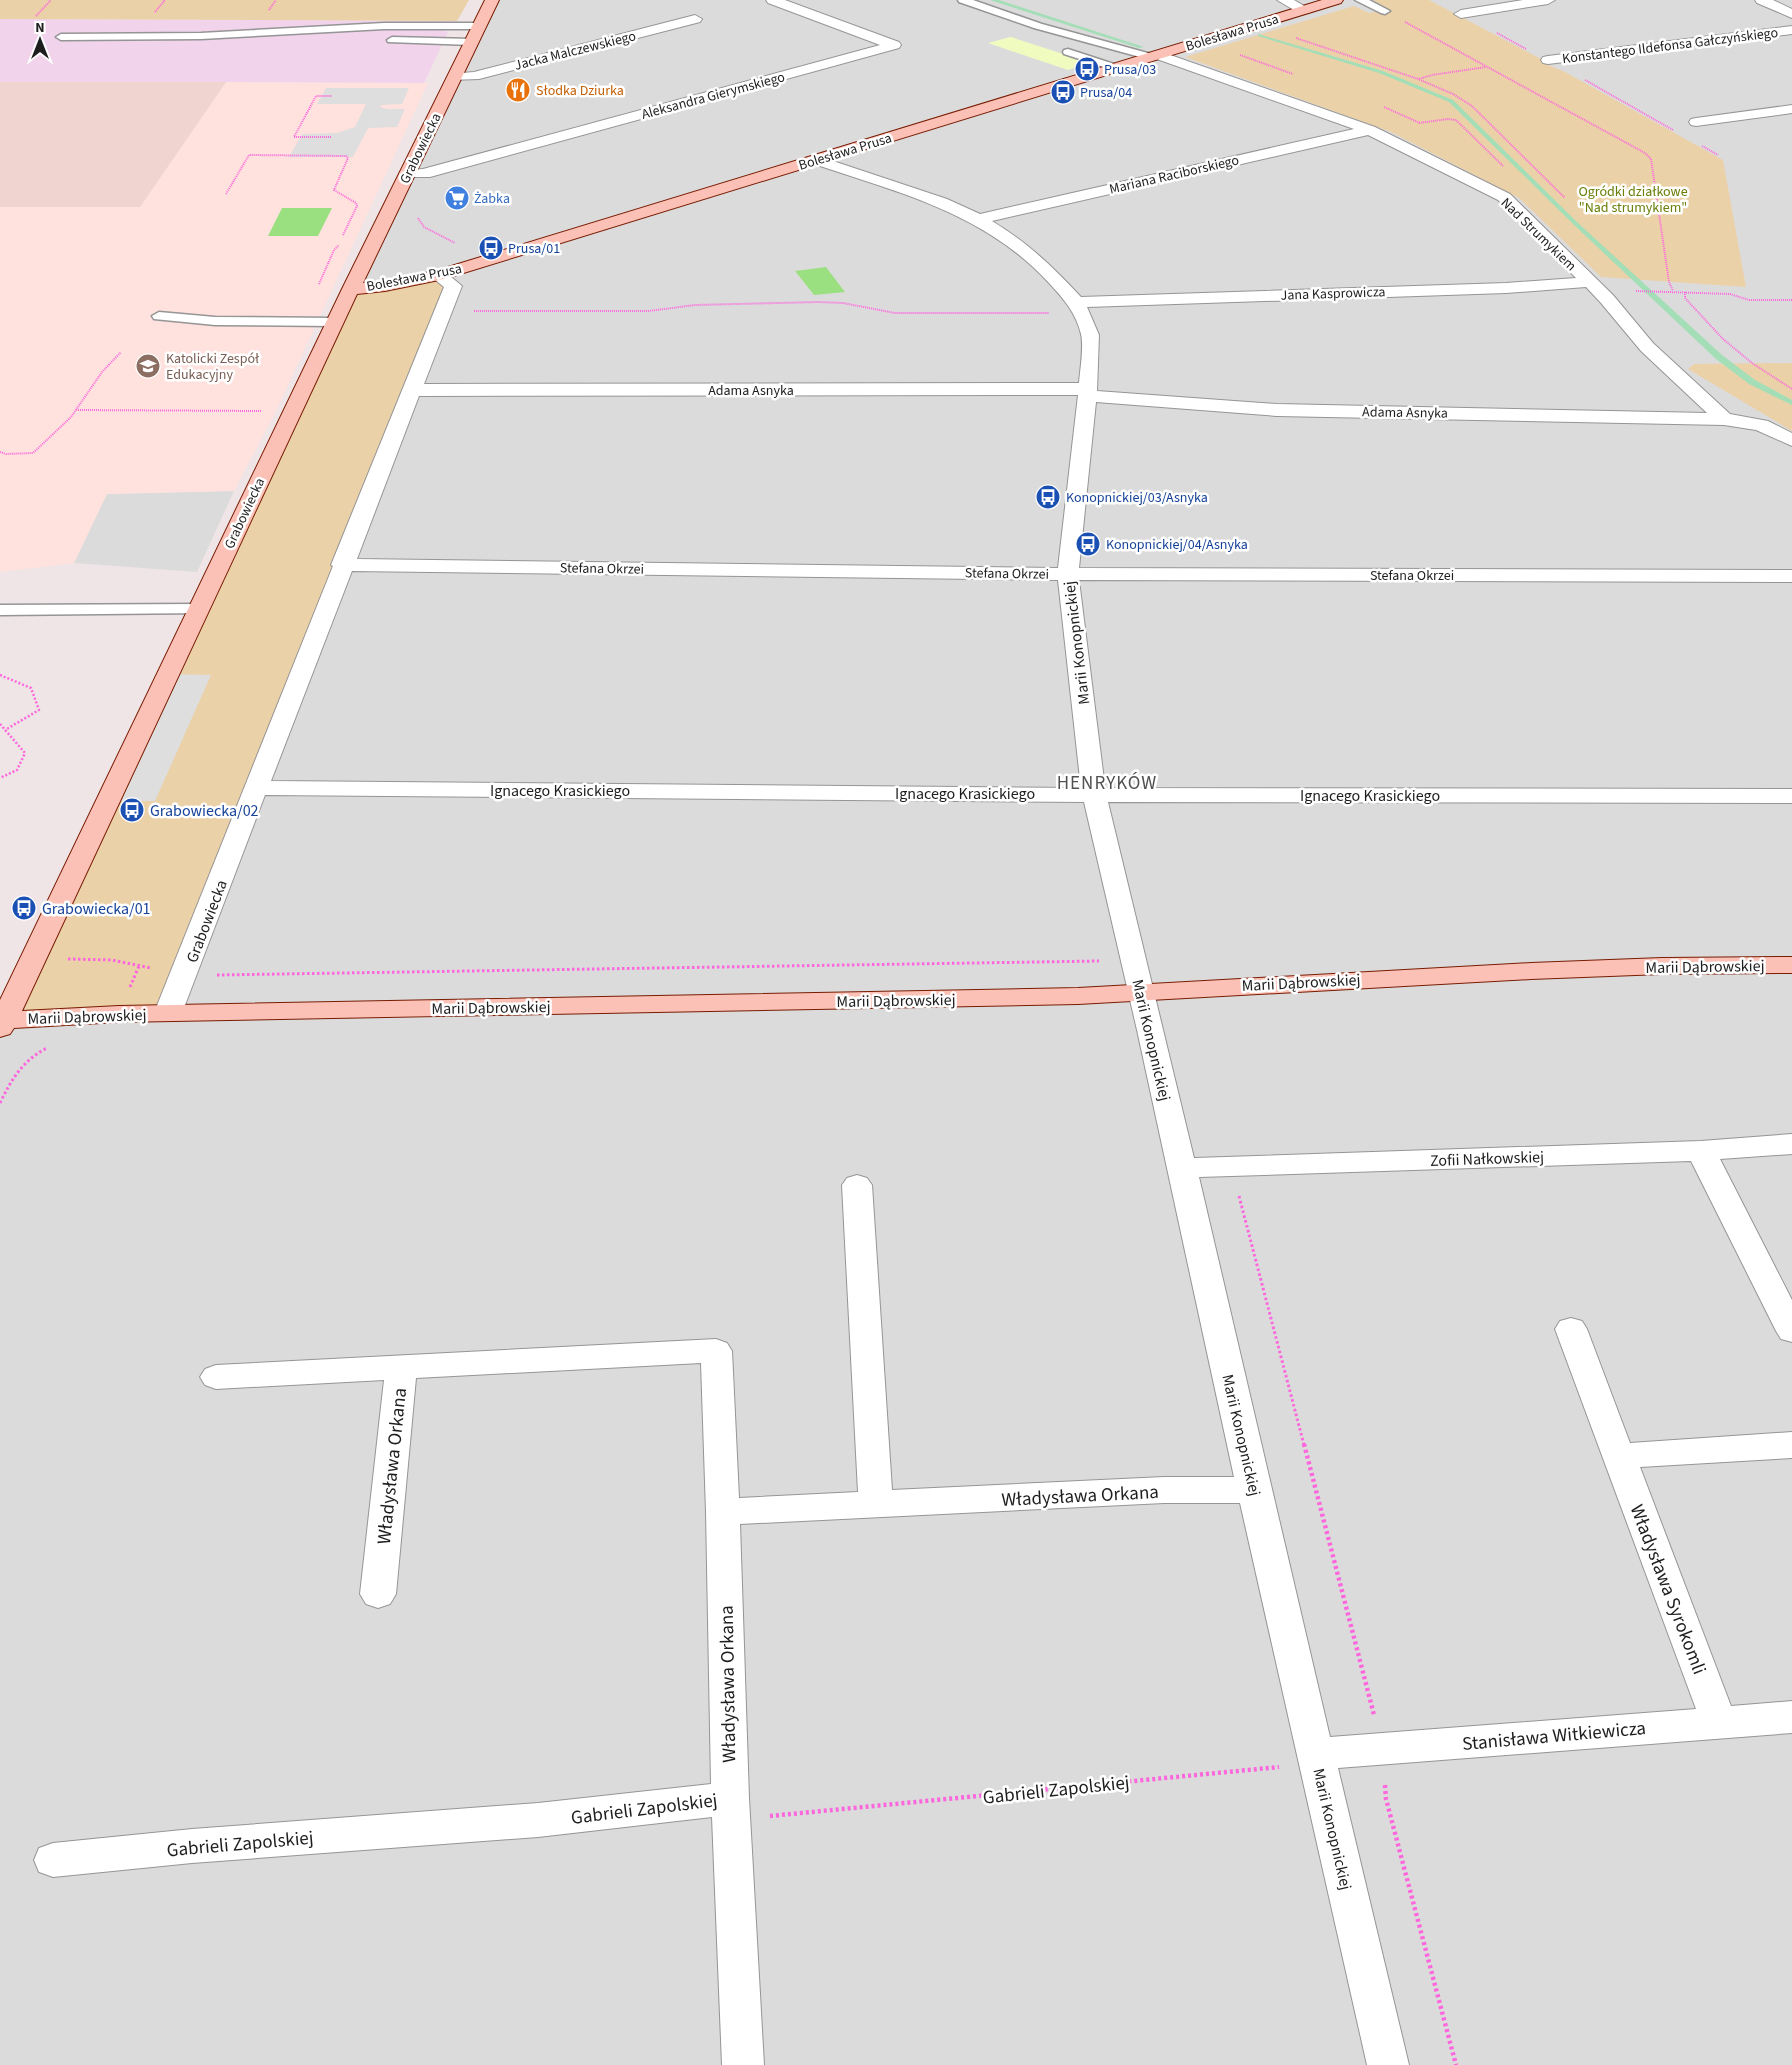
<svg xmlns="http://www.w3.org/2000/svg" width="1792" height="2065" font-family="'Source Sans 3',sans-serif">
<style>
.residential{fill:#dcdbdc}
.commercial{fill:#f1d3ec}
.education{fill:#ffe1dd}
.farmland{fill:#efd4cf}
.grass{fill:#ebd1a8}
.park{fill:#f0fbc0}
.pitch{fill:#9be080}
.parking{fill:#dedede}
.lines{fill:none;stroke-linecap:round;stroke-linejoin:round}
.stream{fill:#a3deb7;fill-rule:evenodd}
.lane-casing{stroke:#959595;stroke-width:3}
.street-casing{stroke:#959595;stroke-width:2}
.secondary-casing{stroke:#781c02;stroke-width:2}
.path-far3{stroke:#fd67dd;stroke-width:2;stroke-dasharray:1 1;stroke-linecap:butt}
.path-far2{stroke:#fd67dd;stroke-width:2.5;stroke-dasharray:2 2;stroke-linecap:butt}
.path-far1{stroke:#fd67dd;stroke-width:3;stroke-dasharray:2.5 2.5;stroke-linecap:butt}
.path{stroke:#fd67dd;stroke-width:4.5;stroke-dasharray:3 3;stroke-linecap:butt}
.lane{fill:#fff;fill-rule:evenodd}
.street{fill:#fff;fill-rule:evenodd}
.secondary{fill:#fbc1b6;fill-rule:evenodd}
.labels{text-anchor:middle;stroke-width:5;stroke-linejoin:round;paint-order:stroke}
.far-street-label{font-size:14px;fill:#1e1e1e;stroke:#fff}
.far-transit-label{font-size:14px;fill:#164399;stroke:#fff;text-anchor:start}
.far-food-label{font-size:14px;fill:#c56008;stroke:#fff;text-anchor:start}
.far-park-label{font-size:14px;fill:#697f09;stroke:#fff}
.far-shop-label{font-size:14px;fill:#366cbe;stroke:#fff;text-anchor:start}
.far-education-label{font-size:14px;fill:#785e54;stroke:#fff;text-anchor:start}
.street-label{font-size:16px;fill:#1e1e1e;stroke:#fff}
.transit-label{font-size:16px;fill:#164399;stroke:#fff;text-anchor:start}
.quarter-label{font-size:19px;letter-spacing:1px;fill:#515151;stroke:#fff}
.near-street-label{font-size:19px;fill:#1e1e1e;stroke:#fff}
</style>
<rect width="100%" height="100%" fill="#efe4e6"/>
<!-- residential -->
<path class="residential" d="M492,0H1792V2065H0V1028Z
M234,491L197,572L74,563L107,494Z"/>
<!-- commercial -->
<path class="commercial" d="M0,19L454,21L453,23L442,24L440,30L448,32L424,83L0,82Z"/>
<!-- education -->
<path class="education" d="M226,82L428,83L276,411L234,491L107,494L74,563L0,572V207H140Z"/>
<!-- farmland -->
<path class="farmland" d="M0,82H226L140,207H0Z"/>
<!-- grass -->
<path class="grass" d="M0,0H469L457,21L0,19Z
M1373,0H1429L1543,60L1541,62L1565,72L1723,160L1746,287L1601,277L1519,198L1391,132L1185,57L1354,6L1369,13L1388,10Z
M438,275L453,286L168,1013L4,1020L351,289Z
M1792,363V431L1688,369L1694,364Z"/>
<!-- park -->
<path class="park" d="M1010,37H1011L1091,63L1068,70L988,43Z"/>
<!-- pitch -->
<path class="pitch" d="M282,208H332L318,236H268Z
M826,267L845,292L814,295L795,271Z"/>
<!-- parking -->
<path class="parking" d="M326,88H409L402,104L380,105L382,108L388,109H405L397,127L368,128L353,157H289L302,134L337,133L355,127L366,104H317Z
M168,674L211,675L155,801H108Z"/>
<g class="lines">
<!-- stream -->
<path class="stream" d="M990,0H999L1144,47L1139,48Z
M1258,34L1383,71L1453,100L1577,222L1722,355L1755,380L1792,400V405L1749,384L1716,359L1573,224L1449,102L1379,73L1258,36Z"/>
<defs>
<path id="lane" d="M958,0H973L1042,24L1155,55L1156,57L1151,60L1034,28L959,2Z
M1355,0H1369L1390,11L1385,14L1381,13Z
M384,23H479L484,26L479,29H384L201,39L61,40L56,37L61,34L201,33Z
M392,37L472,39L477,42L472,45L388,42L387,40Z
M1068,49L1120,66L1121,68L1116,71L1064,54L1063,52L1064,50Z
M159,312L215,317L335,318L342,322L335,326L215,325L154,319L152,316Z
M199,604L205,605L207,609L205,613L0,615V605Z"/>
<path id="street" d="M766,0H785L899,42L901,45L899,48L430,177H401L399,174L401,171L423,169L880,45L768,3Z
M1277,0H1294L1311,10L1309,13H1299Z
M1523,0H1555L1548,4L1461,18L1454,14L1461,10Z
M1755,0H1773L1792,9V18L1757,3Z
M695,15L702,19L700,22L479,79L450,80L448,77L450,74L474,72Z
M1792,26V34L1548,64L1543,63L1541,60L1543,57L1548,56Z
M1159,51L1375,127L1510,194L1613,295L1653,343L1730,414L1768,421L1792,433V446L1756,430L1724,425L1277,416L1096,402L1079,568L1792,570V582L1079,580L1105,788L1792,789V803L1108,802L1194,1158L1701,1141L1792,1134V1154L1720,1159L1792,1300V1342L1781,1339L1776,1331L1691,1161L1199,1177L1330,1737L1696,1709L1555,1329L1560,1321L1571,1318L1582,1321L1587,1329L1630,1443L1792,1432V1458L1640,1467L1731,1706L1792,1701V1733L1338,1768L1409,2065H1367L1240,1503H1164L740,1524L749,1798L764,2065H722L712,1817L538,1837L192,1863L53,1877L39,1872L34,1860L39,1848L53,1843L192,1829L538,1803L711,1784L706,1512L701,1363L416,1378L396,1594L390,1604L378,1608L366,1604L360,1594L384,1380L216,1389L205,1385L200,1377L205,1369L216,1365L716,1339L727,1343L732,1351L739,1498L858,1492L842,1185L847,1178L857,1175L867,1178L872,1185L892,1490L1164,1477H1234L1137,1030L1084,802L265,795L182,1013L178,1019L168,1021L158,1019L154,1013L333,566L331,565L444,287L429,275L432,271H444L462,286L424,384L1079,383C1080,370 1084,347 1081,334C1076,313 1063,298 1049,283C985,213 897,192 811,163L808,160L811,157H821L947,199L980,214L1354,129L1154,58L1152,55ZM1368,135L1498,200L1576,278L1506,283L1081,297C1052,266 1028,243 992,221ZM1586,287L1601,303L1641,351L1707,413L1277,404L1097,391L1099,335L1087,307L1506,293ZM1078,395L1058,568L357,559L419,396ZM352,571L1058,580L1081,788L271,781Z
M1792,105V113L1696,126L1691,125L1689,122L1691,119L1696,118Z"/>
<path id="secondary" d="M485,0H499L363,283L385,281L435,271L1322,0H1343L1341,3L444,279L385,291L357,294L22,1011L119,1006L1078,988L1531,963L1662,958L1792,957V973L1662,974L1531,979L1078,1004L119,1022L14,1028L10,1034L0,1037V1000L342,289Z"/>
</defs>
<!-- lane casing -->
<use href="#lane" class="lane-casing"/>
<!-- street casing -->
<use href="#street" class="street-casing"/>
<!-- secondary casing -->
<use href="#secondary" class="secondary-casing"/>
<!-- path-far3 -->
<path class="path-far3" d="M269,10L276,0
M155,12L165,0
M36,16L51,0
M1405,22L1645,153L1651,159L1669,282L1673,291
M1497,33L1526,49
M1296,38L1418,79L1453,94L1472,106L1565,198
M1240,55L1293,74
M1419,79L1432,75L1486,67
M1585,80L1673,130
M1384,107L1420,123
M1419,123L1448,119L1456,120L1503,166
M331,137H294L316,96H332
M1702,146L1718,155
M226,194L249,155L346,156L348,158L334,190L356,203L357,206L343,235
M418,218L424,227L455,243
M319,284L334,250L339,245
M1636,291L1730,294L1749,300H1792
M1685,292V298L1723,339L1752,363L1792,389
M474,311H649L695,305L819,302L843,303L895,313H1049
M76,410L261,411
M0,452L6,454L33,453L71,417L102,372L121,352"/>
<!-- path-far2 -->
<path class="path-far2" d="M0,675L31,688L39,710L5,730
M0,724L25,753L17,770L0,778"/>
<!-- path-far1 -->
<path class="path-far1" d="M68,959L112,960L151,968
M217,975L1099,961
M130,987L139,966
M0,1103C11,1080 23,1060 47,1048
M1239,1196L1304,1445"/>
<!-- path -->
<path class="path" d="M1304,1444L1374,1715
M1385,1785L1386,1799L1456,2065
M770,1816L1279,1767"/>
<!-- lane -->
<use href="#lane" class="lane"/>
<!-- street -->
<use href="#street" class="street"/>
<!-- secondary -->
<use href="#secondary" class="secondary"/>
</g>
<!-- icons -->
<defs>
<symbol id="bus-disc" viewBox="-11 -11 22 22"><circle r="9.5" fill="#1a4fb4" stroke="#fff"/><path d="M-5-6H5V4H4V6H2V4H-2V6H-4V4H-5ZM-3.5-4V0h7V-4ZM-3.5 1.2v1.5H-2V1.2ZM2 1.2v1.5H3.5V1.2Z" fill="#fff"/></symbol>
<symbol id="restaurant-disc" viewBox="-11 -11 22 22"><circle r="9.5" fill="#e8710a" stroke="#fff"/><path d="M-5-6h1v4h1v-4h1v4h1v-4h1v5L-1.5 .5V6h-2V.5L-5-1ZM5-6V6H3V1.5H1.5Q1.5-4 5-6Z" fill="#fff"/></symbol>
<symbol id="supermarket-disc" viewBox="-11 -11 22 22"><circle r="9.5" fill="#3f7fe0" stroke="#fff"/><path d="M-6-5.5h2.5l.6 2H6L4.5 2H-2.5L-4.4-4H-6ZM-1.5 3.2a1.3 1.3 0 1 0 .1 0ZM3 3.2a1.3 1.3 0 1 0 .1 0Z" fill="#fff"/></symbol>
<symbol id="school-disc" viewBox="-11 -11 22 22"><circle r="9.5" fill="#8d6e63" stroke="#fff"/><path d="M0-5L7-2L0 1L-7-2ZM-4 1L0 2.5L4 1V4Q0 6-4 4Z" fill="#fff"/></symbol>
</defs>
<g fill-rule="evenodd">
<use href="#bus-disc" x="1073" y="55" width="28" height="28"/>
<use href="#restaurant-disc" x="504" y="76" width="28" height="28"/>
<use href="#bus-disc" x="1049" y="78" width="28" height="28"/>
<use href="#supermarket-disc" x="443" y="184" width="28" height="28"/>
<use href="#bus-disc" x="477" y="234" width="28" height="28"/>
<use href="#school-disc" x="134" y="352" width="28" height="28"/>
<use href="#bus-disc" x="1034" y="483" width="28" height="28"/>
<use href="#bus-disc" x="1074" y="530" width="28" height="28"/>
<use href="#bus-disc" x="118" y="796" width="28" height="28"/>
<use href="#bus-disc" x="10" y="894" width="28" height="28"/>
</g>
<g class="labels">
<!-- far-street labels -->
<g class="far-street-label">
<text transform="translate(1232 32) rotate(-17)" y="5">Bolesława Prusa</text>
<text transform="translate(1670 45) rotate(-7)" y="5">Konstantego Ildefonsa Gałczyńskiego</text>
<text transform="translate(575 50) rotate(-14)" y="5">Jacka Malczewskiego</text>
<text transform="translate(713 95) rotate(-15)" y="5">Aleksandra Gierymskiego</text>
<text transform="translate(420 148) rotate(-64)" y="5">Grabowiecka</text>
<text transform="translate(845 151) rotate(-17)" y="5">Bolesława Prusa</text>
<text transform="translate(1174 174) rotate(-13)" y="5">Mariana Raciborskiego</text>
<text transform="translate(1539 234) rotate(44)" y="5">Nad Strumykiem</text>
<text transform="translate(414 277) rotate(-11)" y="5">Bolesława Prusa</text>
<text transform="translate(1333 293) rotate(-2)" y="5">Jana Kasprowicza</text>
<text x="751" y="395">Adama Asnyka</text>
<text transform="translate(1405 412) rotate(1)" y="5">Adama Asnyka</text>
<text transform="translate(244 513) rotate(-65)" y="5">Grabowiecka</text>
<text transform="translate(602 568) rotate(1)" y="5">Stefana Okrzei</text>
<text transform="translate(1007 573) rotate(1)" y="5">Stefana Okrzei</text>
<text x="1412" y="580">Stefana Okrzei</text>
</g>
<!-- far-transit labels -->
<g class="far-transit-label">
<text x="1104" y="74">Prusa/03</text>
<text x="1080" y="97">Prusa/04</text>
<text x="508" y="253">Prusa/01</text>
<text x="1066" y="502">Konopnickiej/03/Asnyka</text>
<text x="1106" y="549">Konopnickiej/04/Asnyka</text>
</g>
<!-- far-food labels -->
<g class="far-food-label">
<text x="536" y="95">Słodka Dziurka</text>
</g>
<!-- far-park labels -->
<g class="far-park-label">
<text x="1633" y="196">Ogródki działkowe<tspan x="1633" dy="16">"Nad strumykiem"</tspan></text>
</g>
<!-- far-shop labels -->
<g class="far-shop-label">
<text x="474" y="203">Żabka</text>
</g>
<!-- far-education labels -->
<g class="far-education-label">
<text x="166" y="363">Katolicki Zespół<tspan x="166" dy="16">Edukacyjny</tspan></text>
</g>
<!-- street labels -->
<g class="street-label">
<text transform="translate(1076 643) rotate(-97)" y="6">Marii Konopnickiej</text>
<text x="560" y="796">Ignacego Krasickiego</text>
<text x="965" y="799">Ignacego Krasickiego</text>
<text x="1370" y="801">Ignacego Krasickiego</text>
<text transform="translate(206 921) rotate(-69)" y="6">Grabowiecka</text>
<text transform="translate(1705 966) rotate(-1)" y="6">Marii Dąbrowskiej</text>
<text transform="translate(1301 982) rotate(-3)" y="6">Marii Dąbrowskiej</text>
<text transform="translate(896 1000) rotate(-1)" y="6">Marii Dąbrowskiej</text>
<text transform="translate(491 1007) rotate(-1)" y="6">Marii Dąbrowskiej</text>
<text transform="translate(87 1016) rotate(-2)" y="6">Marii Dąbrowskiej</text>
<text transform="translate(1152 1040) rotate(77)" y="6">Marii Konopnickiej</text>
<text transform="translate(1487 1158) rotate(-2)" y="6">Zofii Nałkowskiej</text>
<text transform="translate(1242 1435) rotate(77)" y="6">Marii Konopnickiej</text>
<text transform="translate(1333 1829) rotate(77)" y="6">Marii Konopnickiej</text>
</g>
<!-- transit labels -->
<g class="transit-label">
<text x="150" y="816">Grabowiecka/02</text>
<text x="42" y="914">Grabowiecka/01</text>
</g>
<!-- quarter labels -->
<g class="quarter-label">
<text x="1107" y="789">HENRYKÓW</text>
</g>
<!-- near-street labels -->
<g class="near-street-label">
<text transform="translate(391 1466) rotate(-84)" y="7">Władysława Orkana</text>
<text transform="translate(1080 1495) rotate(-3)" y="7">Władysława Orkana</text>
<text transform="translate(1669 1589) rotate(69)" y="7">Władysława Syrokomli</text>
<text transform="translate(727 1684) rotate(-91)" y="7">Władysława Orkana</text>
<text transform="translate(1554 1735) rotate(-5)" y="7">Stanisława Witkiewicza</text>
<text transform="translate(1056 1789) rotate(-6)" y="7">Gabrieli Zapolskiej</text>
<text transform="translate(644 1808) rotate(-7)" y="7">Gabrieli Zapolskiej</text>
<text transform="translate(240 1843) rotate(-5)" y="7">Gabrieli Zapolskiej</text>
</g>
</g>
<!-- north arrow -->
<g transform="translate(40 40)" stroke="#ffffff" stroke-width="4" paint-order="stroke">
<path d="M0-4L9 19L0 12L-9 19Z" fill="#1e1e1e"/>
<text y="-8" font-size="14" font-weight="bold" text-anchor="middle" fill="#1e1e1e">N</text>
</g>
</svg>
